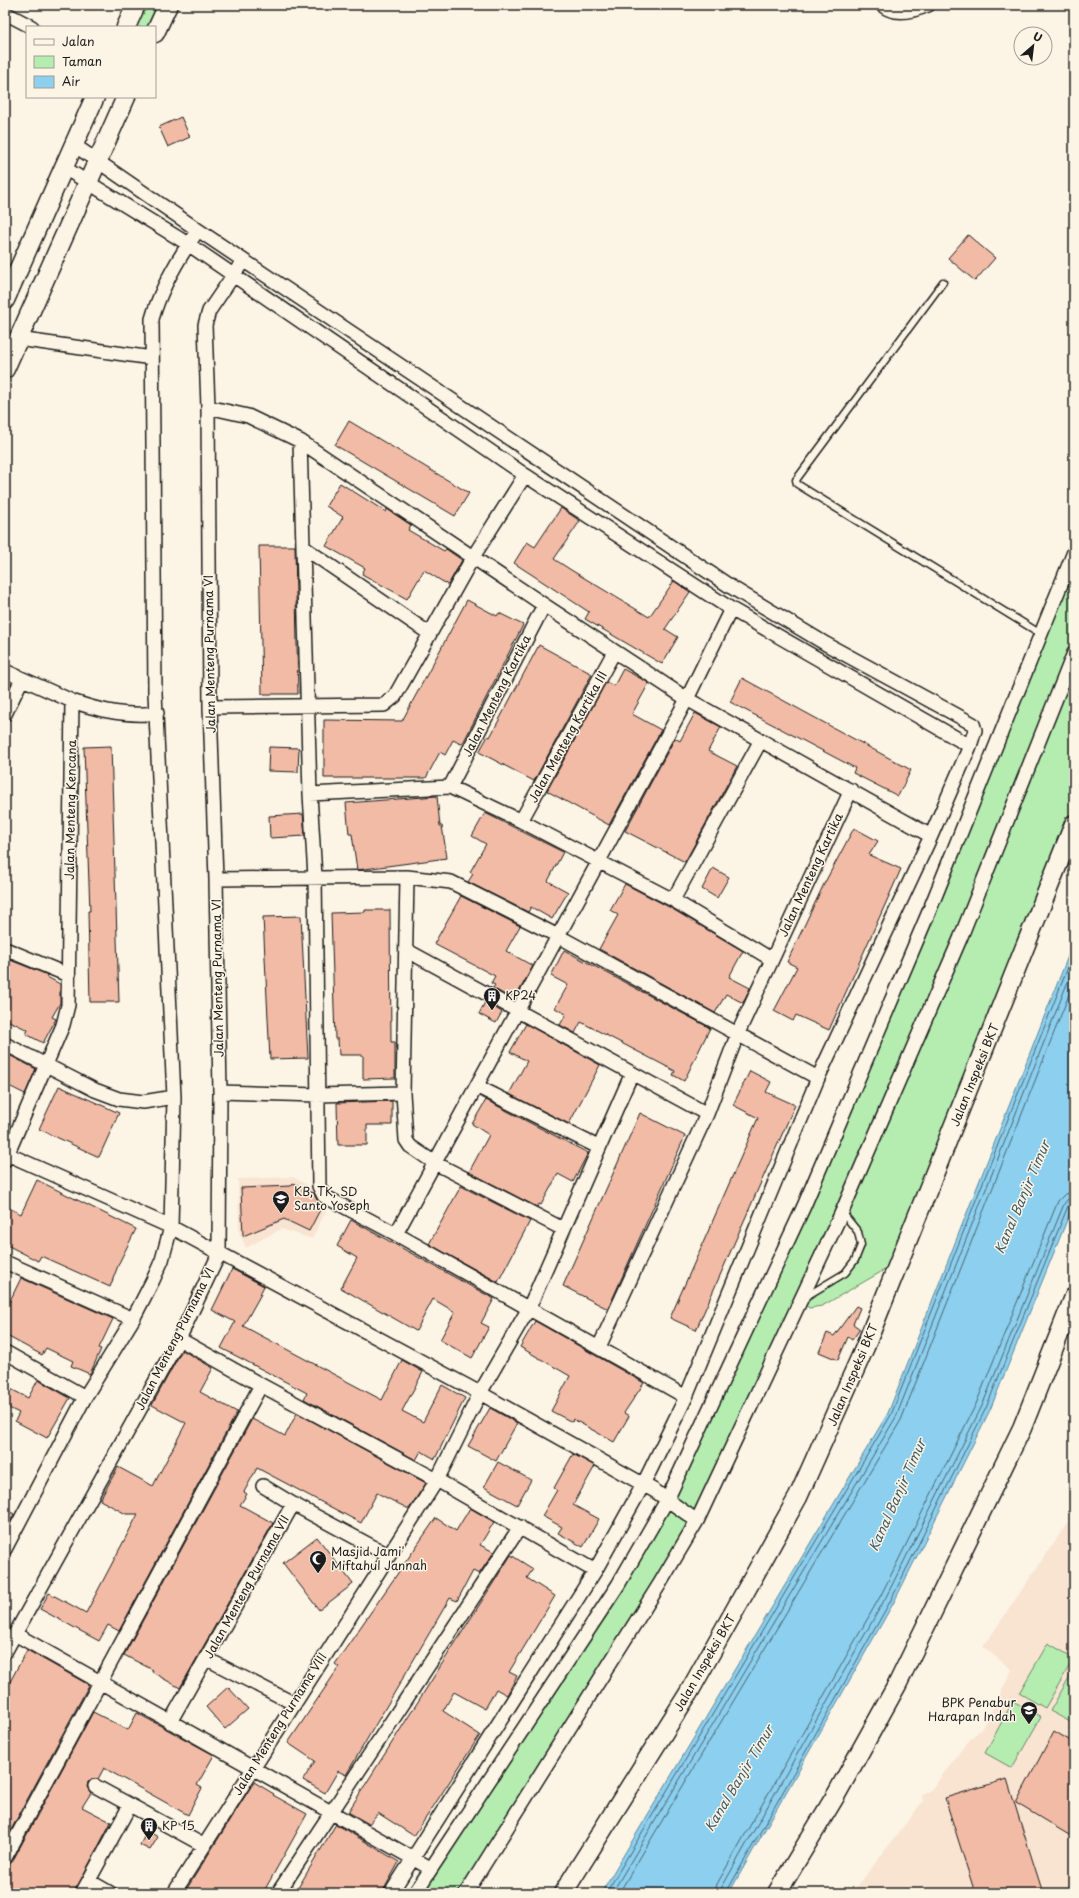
<svg xmlns="http://www.w3.org/2000/svg" width="1079" height="1898" font-family="'Playpen Sans',sans-serif">
<style>
.built{fill:#f9e4d2}
.green{fill:#b5edb0;stroke:#688466}
.water{fill:#8ccfee;stroke:#5f879a}
.lines{fill:none;stroke-linecap:round;stroke-linejoin:round}
.shore{stroke:#496470;stroke-width:1}
.building{fill:#f2bba6;stroke:#1c1c1c}
.lane-casing{stroke:#1c1c1c;stroke-width:9}
.street-casing{stroke:#1c1c1c;stroke-width:16}
.secondary-casing{stroke:#1c1c1c;stroke-width:21}
.lane{stroke:#fcf5e5;stroke-width:6}
.street{stroke:#fcf5e5;stroke-width:13}
.secondary{stroke:#fcf5e5;stroke-width:18}
.labels{text-anchor:middle;stroke-width:3;stroke-linejoin:round;paint-order:stroke}
.street-label{font-size:12px;fill:#1c1c1c;stroke:#fcf5e5}
.poi-label{font-size:12px;fill:#1c1c1c;stroke:#fcf5e5;text-anchor:start}
.water-label{font-size:13px;font-style:italic;fill:#435b66;stroke:#fcf5e5}
</style>
<rect width="100%" height="100%" fill="#fcf5e5"/>
<filter id="ink" filterUnits="userSpaceOnUse"><feTurbulence type="fractalNoise" baseFrequency=".025" numOctaves="2"/><feDisplacementMap in="SourceGraphic" scale="8" xChannelSelector="R" yChannelSelector="G"/><feConvolveMatrix kernelMatrix="1 2 1 2 8 2 1 2 1" color-interpolation-filters="sRGB"/></filter>
<g filter="url(#ink)">
<!-- built -->
<path class="built" d="M293,1177L332,1199L312,1239L281,1229L246,1248L239,1232L238,1179Z
M1074,1513V1893H852L923,1801L921,1794L930,1791L965,1745L985,1724L1012,1670L983,1647Z"/>
<!-- green -->
<path class="green" d="M135,5H168L155,27H126Z
M1074,551V821L900,1261L822,1306L809,1308L800,1300C824,1287 869,1268 859,1234C856,1225 847,1218 842,1212L915,1043L770,1364L659,1585L466,1893H415L618,1585L672,1497L804,1206L959,836Z
M1048,1643L1074,1658L1045,1708L1019,1693Z
M1074,1669V1724L1050,1711Z
M1013,1701L1041,1717L1012,1768L985,1753Z"/>
<!-- water -->
<path class="water" d="M1074,941V1203L990,1410L894,1602L729,1893H601L888,1413Z"/>
<g class="lines">
<!-- shore -->
<path class="shore" d="M606,1893L891,1415L1074,952
M612,1893L896,1417L1074,966
M619,1893L901,1420L1074,982
M715,1893L717,1884L881,1595L976,1404L1058,1201L1065,1194L1074,1192
M721,1893L722,1887L886,1597L982,1406L1064,1204L1068,1199L1074,1198
M726,1893L891,1600L986,1408L1068,1206L1074,1203"/>
</g>
<!-- building -->
<path class="building" d="M181,117L190,137L168,147L159,127Z
M968,235L995,258L975,281L948,258Z
M349,421L469,493L455,516L335,445Z
M340,483L386,512L387,509L411,525L408,530L444,551L446,549L462,560L448,585L424,570L407,599L362,574L365,568L326,546L343,517L326,506Z
M561,508L580,521L554,559L571,570L649,617L674,581L690,592L665,629L678,637L662,664L585,619L589,612L514,563L527,542L535,547Z
M259,546H295L298,694H262Z
M467,600L497,616L499,613L523,625L463,743L461,744L453,740L445,755L440,752L426,778H324V720L402,721Z
M539,645L592,674L534,781L479,752L488,736L490,737Z
M623,669L649,683L632,714L661,730L609,825L547,791L606,682L614,686Z
M742,678L911,770L898,796L853,773L855,768L730,702Z
M695,713L721,727L708,751L737,766L685,862L625,831L675,738L680,741Z
M111,746L119,1002H90L88,911H90L84,747Z
M269,747L299,748L298,772L268,771Z
M437,796L440,826H442L447,858L357,870L352,834H349L346,803Z
M485,813L563,852L548,881L568,892L552,919L531,907L528,912L468,882L473,874L470,872L486,844L472,836Z
M303,814L305,836L270,838L269,816Z
M854,828L878,841L869,855L901,869L829,1030L796,1015L793,1021L774,1011L797,967L787,962L823,886Z
M713,868L729,877L717,898L702,889Z
M625,884L669,907L743,951L729,977L750,988L743,1003L726,994L715,1013L599,949L618,915L610,910Z
M461,896L520,926L506,951L533,966L516,997L512,994L510,998L493,988L495,985L491,983L495,976L434,944Z
M365,910H390L391,1042H395V1078L363,1079V1055H339L338,1039H335L331,913L365,912Z
M301,916L308,1058L270,1059L263,917Z
M564,950L710,1028L684,1081L673,1075L675,1071L581,1022L575,1033L560,1025L566,1014L555,1008L568,985L551,976Z
M5,958L48,975L47,977L60,984V1003L52,1017L56,1019L43,1043L26,1034L28,1030L5,1019Z
M485,1002L502,1012L496,1023L479,1014Z
M526,1024L600,1065L569,1124L509,1094L527,1061L510,1052Z
M5,1053L36,1069L25,1094L5,1084Z
M750,1071L771,1082L766,1092L795,1105L696,1330L670,1318L758,1118L733,1105Z
M59,1086L119,1113L99,1157L39,1129Z
M486,1100L588,1153L573,1182L558,1174L541,1205L539,1204L537,1207L469,1172L489,1135L472,1124Z
M392,1101V1125H367V1145H338L337,1103Z
M640,1113L685,1136L608,1309L563,1286Z
M37,1180L136,1229L119,1263L110,1287L41,1256L38,1261L5,1244V1206L21,1214Z
M293,1183L314,1194L317,1200L323,1204L309,1231L284,1219L243,1236L241,1188L291,1186Z
M461,1186L530,1221L498,1282L429,1244Z
M351,1220L494,1299L481,1323L489,1327L472,1358L440,1340L455,1312L433,1299L416,1331L341,1288L357,1258L337,1246Z
M232,1269L264,1286L260,1294H261L243,1326L382,1400L402,1360L423,1372L402,1411L423,1422L442,1385L465,1398L435,1459L421,1451L416,1460L304,1399L307,1393L221,1348L235,1322L212,1310Z
M21,1278L113,1319L99,1348L101,1349L90,1374L71,1366L73,1361L46,1348L42,1355L5,1335V1311Z
M856,1306L860,1308L853,1324L860,1329L852,1340L848,1337L838,1360L819,1352L827,1333L834,1336Z
M535,1321L644,1383L624,1413L629,1416L614,1442L573,1419L572,1422L551,1411L570,1376L520,1347Z
M182,1350L213,1368L200,1392L237,1412L119,1631L108,1625L99,1641L40,1609L49,1593L86,1613L138,1514H126L100,1500L118,1467L153,1486L186,1423L152,1405Z
M38,1380L70,1398L47,1438L15,1421L19,1413L5,1406V1386L28,1398Z
M490,1408L517,1423L496,1461L468,1446Z
M297,1413L426,1483L409,1509L377,1493L361,1523L257,1468L244,1492L247,1494L240,1505L273,1523L180,1688L152,1672L153,1670L124,1655L252,1419L285,1436Z
M573,1454L595,1466L573,1505L599,1519L583,1547L558,1533L562,1527L542,1516L557,1490L554,1488Z
M498,1462L531,1480L517,1505L484,1487Z
M470,1508L494,1522L480,1545L494,1552L479,1574L473,1571L457,1601L450,1598L346,1775L338,1771L325,1793L303,1780L315,1761L288,1743L339,1667L335,1664L436,1518L456,1531Z
M5,1509L14,1514L5,1532Z
M317,1537L353,1584L319,1610L283,1563Z
M511,1555L533,1569L527,1578L555,1596L509,1672L517,1676L507,1695L496,1689L485,1709L454,1692L443,1711L480,1735L414,1836L378,1813L369,1824L348,1812Z
M27,1650L89,1685L5,1841V1691Z
M228,1687L248,1709L225,1729L206,1707Z
M93,1712L128,1730L137,1713L214,1755L197,1785L202,1788L188,1815L104,1768L98,1779H91L88,1782L87,1787L91,1793L82,1807L111,1822L74,1893H5V1866L12,1862Z
M1054,1731L1074,1743V1838L1016,1803Z
M1007,1779L1019,1818L1043,1893H975L945,1798Z
M254,1782L274,1794L273,1795L307,1814L263,1893H184Z
M336,1824L399,1862L382,1893H295Z
M147,1831L158,1837L150,1850L140,1845Z"/>
<g class="lines">
<defs>
<path id="lane" d="M943,282L796,480L797,484L1041,634
M805,1297L845,1273L855,1260L861,1245L858,1232L842,1212"/>
<path id="street" d="M882,5C895,16 914,11 928,5
M5,13L32,27
M74,145L198,230L731,587L826,644L973,724L975,730L970,746L931,836
M63,167L188,244L525,475L731,609L970,746
M18,339L152,358
M208,407L248,416L300,441L544,605L687,699L931,836L818,1078L686,1397L643,1485L595,1571L391,1893
M300,441L310,794L315,877L319,1186L324,1196L396,1234L686,1397
M303,547L430,634
M5,671L72,701L68,1005L63,1025L5,1160
M72,701C100,711 128,717 157,713
M210,707L384,705L395,696L473,557L525,475
M5,714L22,679
M450,787L544,605
M310,794L450,787L521,821L673,900L771,959
M521,821L614,652
M407,877L403,1093L406,1140L410,1146L435,1163L563,1229
M216,879L407,877L451,882L558,936L818,1078
M673,900L761,740
M5,949L68,975
M406,950L707,1114
M5,1044L95,1090L119,1099L143,1102L174,1097
M478,1087L598,1147
M220,1092L317,1095L403,1093
M5,1153L171,1227L480,1393L655,1491L697,1521
M396,1234L687,699L731,609
M5,1262L133,1319
M179,1339L261,1385L437,1480L595,1571
M599,1347L707,1114L738,1033L851,790
M5,1352L85,1397
M263,1486L293,1504
M5,1549L85,1397L133,1319L153,1280L162,1260L171,1227L174,1097L155,693L152,319C161,287 179,257 198,230
M15,1634L430,1868
M5,1652L179,1339L219,1254L220,1092L216,879L210,707L208,407L205,325L209,311L243,261
M207,1659L293,1703
M170,1722L293,1504L388,1555
M95,1786L130,1805
M5,1858L261,1385
M89,1881L110,1893
M82,1893L130,1805L203,1845
M174,1893L437,1480L480,1393L529,1308L632,1073
M278,1893L520,1527
M415,1893L618,1585L667,1500L804,1206L928,914L1074,552
M466,1893L659,1585L697,1521L842,1212L960,939L1074,653"/>
<path id="secondary" d="M126,27L136,5
M155,33L168,5
M5,300L95,97
M5,369L126,97
M563,1893L688,1694L798,1497L865,1347L1074,824
M777,1893L836,1795L897,1685L1022,1428L1074,1297"/>
</defs>
<!-- lane casing -->
<use href="#lane" class="lane-casing"/>
<!-- street casing -->
<use href="#street" class="street-casing"/>
<!-- secondary casing -->
<use href="#secondary" class="secondary-casing"/>
<!-- lane -->
<use href="#lane" class="lane"/>
<!-- street -->
<use href="#street" class="street"/>
<!-- secondary -->
<use href="#secondary" class="secondary"/>
</g>
</g>
<!-- icons -->
<defs>
<symbol id="building-pin" viewBox="-11 -11 22 30"><path d="M0 17L-7.5 6A9.5 9.5 0 1 1 7.5 6Z" fill="#1c1c1c" stroke="#fcf5e5"/><path d="M-4-6H4V6H1V3H-1V6H-4ZM-2.5-4.3h1.7v1.8h-1.7ZM.8-4.3h1.7v1.8H.8ZM-2.5-1h1.7V.8h-1.7ZM.8-1h1.7V.8H.8Z" fill="#fff"/></symbol>
<symbol id="school-pin" viewBox="-11 -11 22 30"><path d="M0 17L-7.5 6A9.5 9.5 0 1 1 7.5 6Z" fill="#1c1c1c" stroke="#fcf5e5"/><path d="M0-5L7-2L0 1L-7-2ZM-4 1L0 2.5L4 1V4Q0 6-4 4Z" fill="#fff"/></symbol>
<symbol id="mosque-pin" viewBox="-11 -11 22 30"><path d="M0 17L-7.5 6A9.5 9.5 0 1 1 7.5 6Z" fill="#1c1c1c" stroke="#fcf5e5"/><path d="M3.5-4.9A6 6 0 1 0 3.5 4.9A5 5 0 1 1 3.5-4.9Z" fill="#fff"/></symbol>
</defs>
<g fill-rule="evenodd">
<use href="#building-pin" x="482" y="986" width="20" height="27"/>
<use href="#school-pin" x="271" y="1189" width="20" height="27"/>
<use href="#mosque-pin" x="308" y="1549" width="20" height="27"/>
<use href="#school-pin" x="1019" y="1700" width="20" height="27"/>
<use href="#building-pin" x="139" y="1816" width="20" height="27"/>
</g>
<g class="labels">
<!-- street labels -->
<g class="street-label">
<text transform="translate(210 654) rotate(-91)" y="4">Jalan Menteng Purnama VI</text>
<text transform="translate(497 696) rotate(-63)" y="4">Jalan Menteng Kartika</text>
<text transform="translate(568 737) rotate(-61)" y="4">Jalan Menteng Kartika III</text>
<text transform="translate(71 810) rotate(-89)" y="4">Jalan Menteng Kencana</text>
<text transform="translate(811 875) rotate(-65)" y="4">Jalan Menteng Kartika</text>
<text transform="translate(218 978) rotate(-91)" y="4">Jalan Menteng Purnama VI</text>
<text transform="translate(975 1075) rotate(-68)" y="4">Jalan Inspeksi BKT</text>
<text transform="translate(175 1339) rotate(-63)" y="4">Jalan Menteng Purnama VI</text>
<text transform="translate(853 1375) rotate(-67)" y="4">Jalan Inspeksi BKT</text>
<text transform="translate(247 1587) rotate(-61)" y="4">Jalan Menteng Purnama VII</text>
<text transform="translate(705 1663) rotate(-60)" y="4">Jalan Inspeksi BKT</text>
<text transform="translate(280 1724) rotate(-58)" y="4">Jalan Menteng Purnama VIII</text>
</g>
<!-- poi labels -->
<g class="poi-label">
<text x="505" y="1000">KP24</text>
<text x="294" y="1196">KB, TK, SD<tspan x="294" dy="14">Santo Yoseph</tspan></text>
<text x="331" y="1556">Masjid Jami'<tspan x="331" dy="14">Miftahul Jannah</tspan></text>
<text x="1016" y="1707" text-anchor="end">BPK Penabur<tspan x="1016" dy="14">Harapan Indah</tspan></text>
<text x="162" y="1830">KP 15</text>
</g>
<!-- water labels -->
<g class="water-label">
<text transform="translate(1022 1197) rotate(-67)" y="5">Kanal Banjir Timur</text>
<text transform="translate(897 1495) rotate(-66)" y="5">Kanal Banjir Timur</text>
<text transform="translate(739 1778) rotate(-59)" y="5">Kanal Banjir Timur</text>
</g>
</g>
<!-- margin -->
<rect width="1079" height="1898" fill="none" stroke="#fcf5e5" stroke-width="20"/>
<rect x="10" y="10" width="1059" height="1878" fill="none" stroke="#1c1c1c" stroke-width="1.5" filter="url(#ink)"/>
<!-- legend -->
<rect x="26" y="26" width="130" height="72" fill="#fcf5e5" stroke="#a29e95"/>
<rect x="34" y="39" width="20" height="6" fill="#fcf5e5" stroke="#a29e95"/>
<text x="62" y="46" font-size="12" fill="#1c1c1c">Jalan</text>
<rect x="34" y="56" width="20" height="12" fill="#b5edb0" stroke="#a29e95"/>
<text x="62" y="66" font-size="12" fill="#1c1c1c">Taman</text>
<rect x="34" y="76" width="20" height="12" fill="#8ccfee" stroke="#a29e95"/>
<text x="62" y="86" font-size="12" fill="#1c1c1c">Air</text>
<!-- north arrow -->
<g transform="translate(1033 46) rotate(28)"><circle r="19" fill="#fcf5e5" stroke="#a29e95"/>
<path d="M0-3L7 15L0 10L-7 15Z" fill="#1c1c1c"/>
<text y="-6" font-size="11" font-weight="bold" text-anchor="middle" fill="#1c1c1c">U</text>
</g>
</svg>
